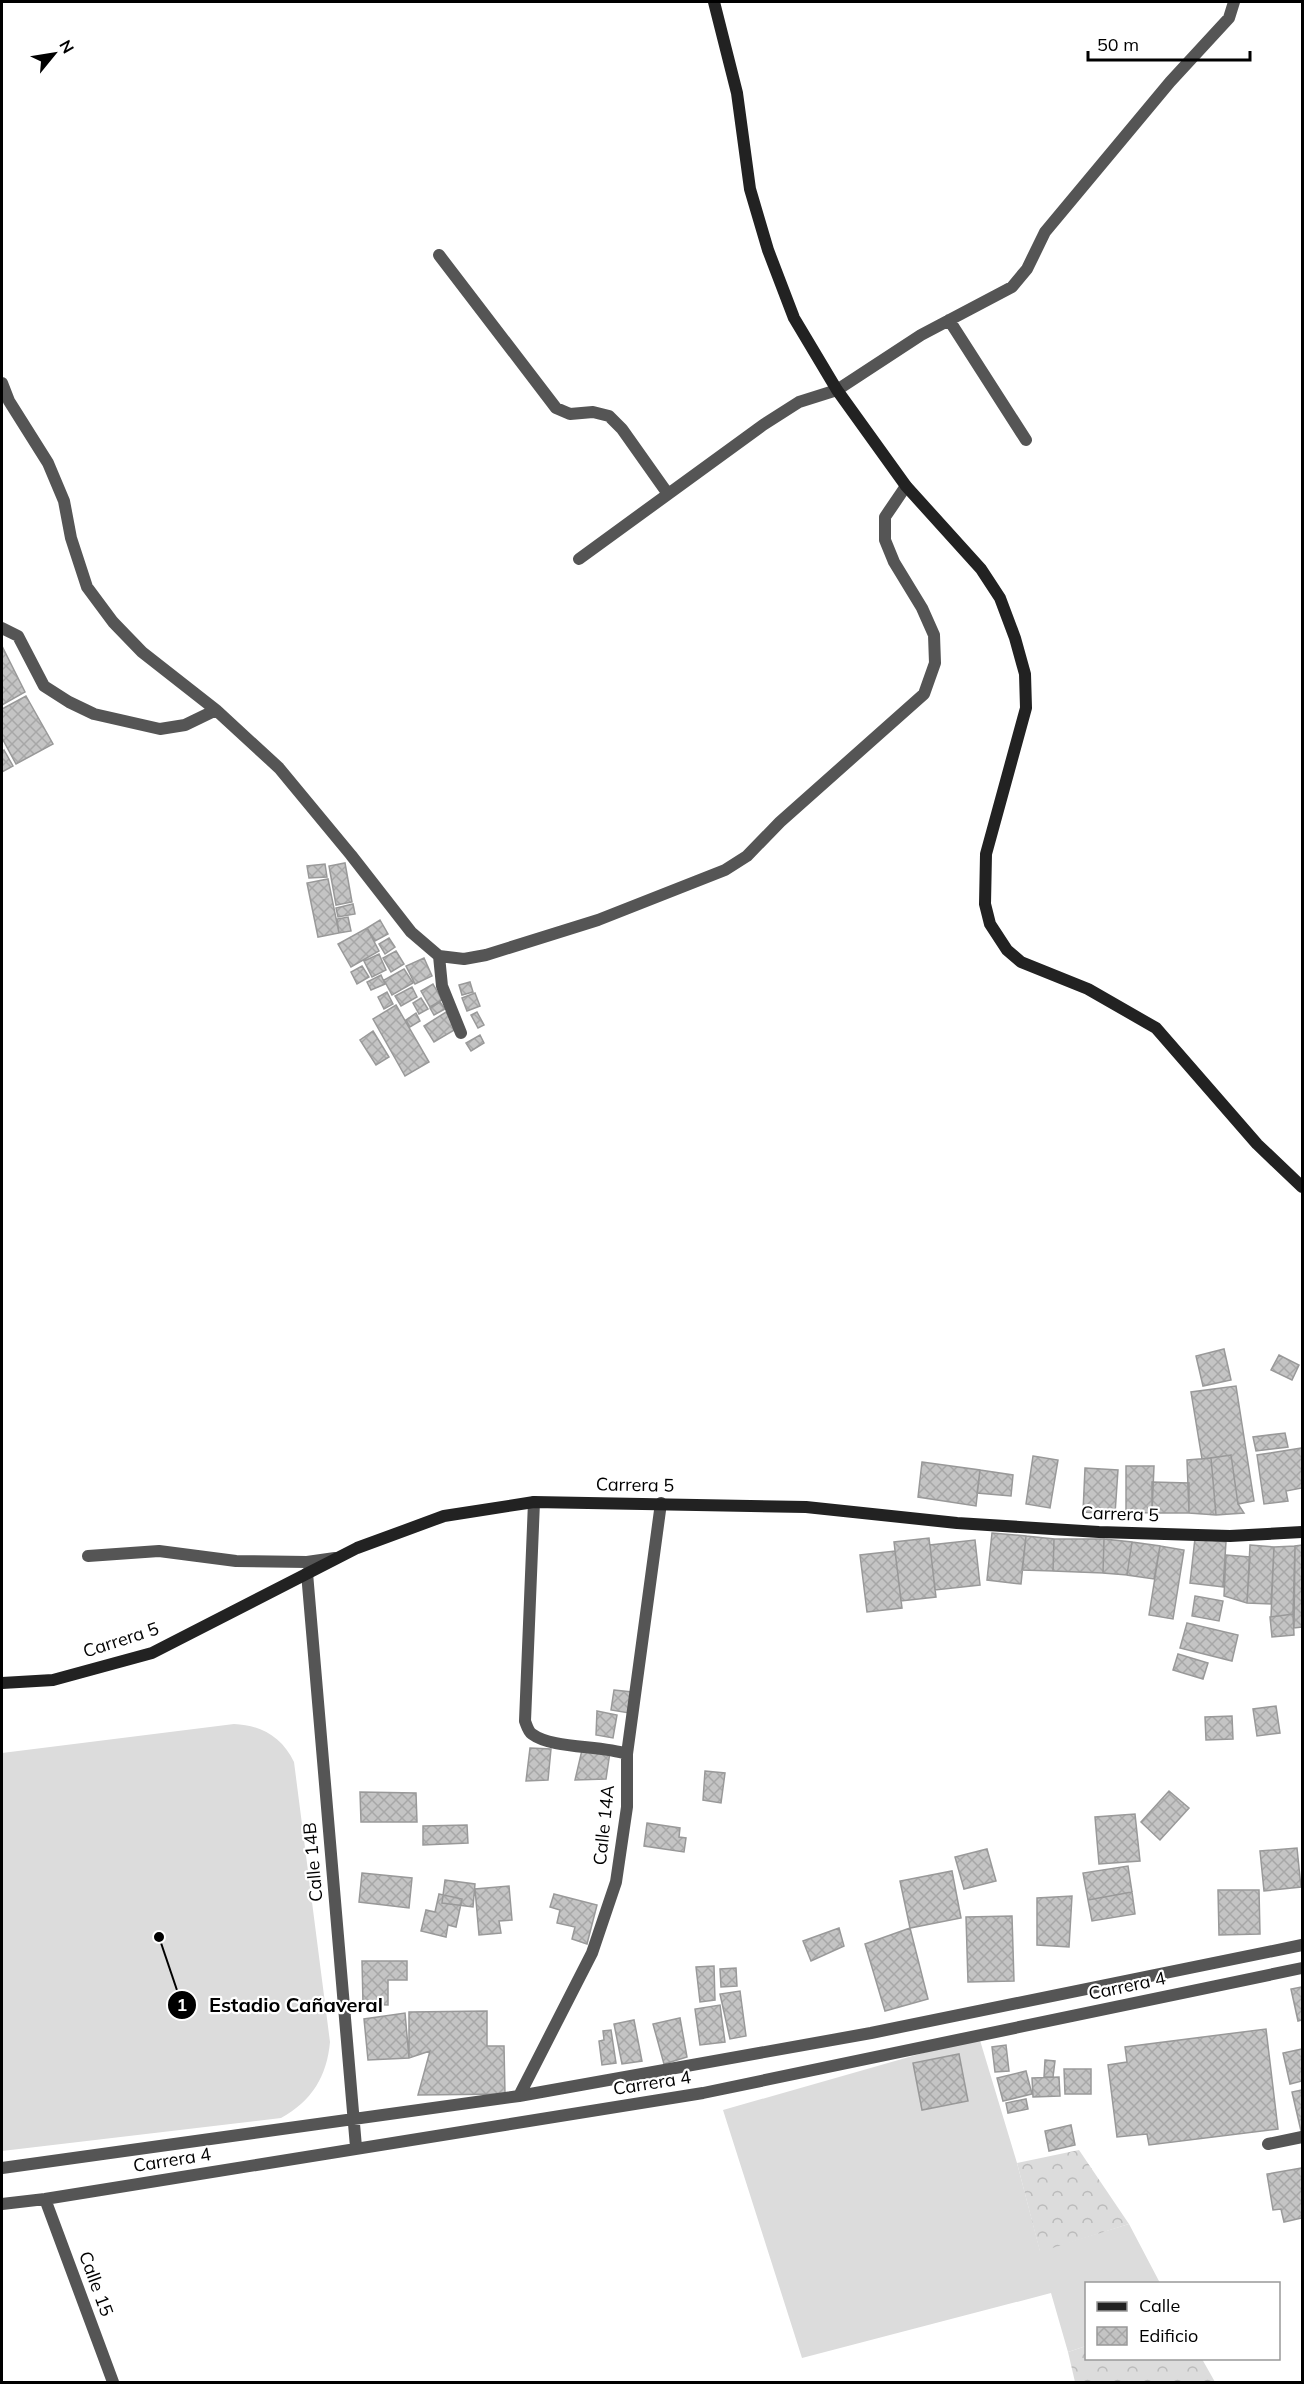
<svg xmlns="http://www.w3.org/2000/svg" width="1304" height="2384" font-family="Mulish,sans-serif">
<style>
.grass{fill:#dcdcdc}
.forest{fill:url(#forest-crowns)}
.building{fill:url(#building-cross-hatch);stroke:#999;stroke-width:1.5}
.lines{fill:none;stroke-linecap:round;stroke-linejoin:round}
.street{stroke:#555;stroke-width:12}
.secondary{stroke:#222;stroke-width:12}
.labels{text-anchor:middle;stroke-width:4.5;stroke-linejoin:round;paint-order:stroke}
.street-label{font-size:18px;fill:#000;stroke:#fff}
.leader{fill:none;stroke:#000;stroke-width:2}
.callout-dot{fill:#000;stroke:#fff;stroke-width:2}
.mark-label{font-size:18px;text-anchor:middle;font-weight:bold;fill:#fff}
.callout-label{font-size:20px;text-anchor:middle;font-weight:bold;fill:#000;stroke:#fff;stroke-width:4.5;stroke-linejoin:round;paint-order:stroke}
</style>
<defs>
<pattern id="forest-crowns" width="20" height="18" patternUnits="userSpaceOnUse" patternTransform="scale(1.5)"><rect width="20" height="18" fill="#dcdcdc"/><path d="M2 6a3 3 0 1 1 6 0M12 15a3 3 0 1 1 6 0" fill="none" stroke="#bbb"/></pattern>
<pattern id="building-cross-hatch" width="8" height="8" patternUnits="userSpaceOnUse" patternTransform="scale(1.5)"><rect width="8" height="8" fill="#c4c4c4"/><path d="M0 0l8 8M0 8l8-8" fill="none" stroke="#a7a7a7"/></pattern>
</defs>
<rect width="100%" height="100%" fill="#fff"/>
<!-- grass -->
<path class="grass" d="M234,1724C261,1725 282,1737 294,1762L330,2042C327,2076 312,2101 281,2118L2,2151V1753Z
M979,2037L1017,2163L1040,2251L1129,2224L1160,2283L1086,2284V2346L1068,2352L1051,2293L802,2358L723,2110Z"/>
<!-- forest -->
<path class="forest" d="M1079,2150L1129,2224L1040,2252L1017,2163Z
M1086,2346V2358L1202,2359L1215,2382H1075L1068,2352Z"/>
<!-- building -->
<path class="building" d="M2,646L25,692L2,705Z
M26,696L53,744L16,764L2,738V709Z
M4,750L13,766L2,772V752Z
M345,863L352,902L336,905L329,866Z
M325,864L327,877L309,878L307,866Z
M328,879L339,933L318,937L307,883Z
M353,904L355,914L338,917L336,908Z
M348,917L351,931L339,933L337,919Z
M380,920L388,934L375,941L367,928Z
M367,928L379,951L351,967L338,944Z
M389,938L395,947L385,954L379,944Z
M396,951L404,964L391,972L383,958Z
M379,954L386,970L372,977L364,961Z
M424,958L432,976L415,984L406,966Z
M362,966L369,977L357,984L351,972Z
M404,969L413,983L392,995L384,980Z
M381,975L385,984L371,990L367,982Z
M470,982L473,992L462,995L459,985Z
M433,984L442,1000L430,1007L421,991Z
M412,987L417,997L401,1006L395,996Z
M387,992L393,1004L384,1009L378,997Z
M475,993L480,1006L467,1011L462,998Z
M421,998L428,1009L419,1014L413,1003Z
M440,1002L445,1009L434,1015L430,1008Z
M396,1005L429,1062L405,1076L373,1019Z
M446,1012L456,1029L434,1042L424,1026Z
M477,1012L484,1025L478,1028L471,1015Z
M416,1013L420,1021L410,1027L406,1020Z
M373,1031L389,1057L376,1065L360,1040Z
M480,1035L484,1043L471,1051L466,1043Z
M1224,1349L1231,1380L1203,1386L1196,1356Z
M1279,1355L1299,1365L1292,1380L1271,1370Z
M1236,1386L1254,1501L1238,1504L1231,1455L1202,1459L1191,1392Z
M1285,1433L1288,1447L1256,1451L1253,1437Z
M1302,1448V1488L1286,1491L1288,1501L1264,1504L1257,1455Z
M1231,1455L1238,1504L1244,1513L1216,1515L1211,1458Z
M1033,1456L1058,1460L1050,1508L1026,1504Z
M1211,1458L1216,1515L1189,1513L1187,1460Z
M922,1462L980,1470L976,1506L918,1497Z
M1126,1466H1154L1152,1513L1126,1512Z
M1085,1468L1118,1470L1115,1514L1083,1512Z
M980,1470L1013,1475L1011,1496L977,1493Z
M1152,1482L1189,1483V1513H1152Z
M992,1533L1026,1536L1021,1584L987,1580Z
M1026,1536L1054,1539L1053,1571L1022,1570Z
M929,1538L936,1597L901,1601L894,1542Z
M1195,1538L1226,1542L1223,1587L1190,1583Z
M1054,1539H1104L1103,1573L1053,1571Z
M1104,1539L1132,1542L1127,1575L1103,1573Z
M975,1540L980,1585L935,1590L930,1545Z
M1132,1542L1160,1546L1154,1579L1127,1575Z
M1250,1545L1274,1547L1271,1604L1247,1603Z
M1302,1545V1627L1294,1628L1295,1546Z
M1160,1546L1184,1550L1173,1619L1149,1615Z
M1295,1546L1293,1614L1271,1617L1274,1547Z
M895,1551L902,1608L867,1612L860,1555Z
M1226,1555L1250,1557L1247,1603L1224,1596Z
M1195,1596L1223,1601L1219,1621L1192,1616Z
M1293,1614L1294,1635L1272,1637L1270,1617Z
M1187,1623L1238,1635L1232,1661L1180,1648Z
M1178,1654L1208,1663L1203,1679L1173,1670Z
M614,1690L632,1692L629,1713L611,1710Z
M1276,1706L1280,1733L1257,1736L1253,1709Z
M597,1711L617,1715L613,1738L596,1735Z
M1232,1716L1233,1739L1206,1740L1205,1717Z
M530,1748L551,1749L548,1780L526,1781Z
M582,1750L610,1752L606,1779L575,1780Z
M705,1771L725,1773L721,1803L703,1800Z
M1169,1791L1189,1808L1160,1840L1141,1822Z
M360,1792L416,1793L417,1822H361Z
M1135,1814L1140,1861L1099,1864L1095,1817Z
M647,1823L680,1828L679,1837L686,1838L684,1852L644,1846Z
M467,1825L468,1843L423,1845V1826Z
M1297,1848L1301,1887L1264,1891L1260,1851Z
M987,1849L996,1881L964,1889L955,1857Z
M1128,1866L1132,1892L1088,1900L1083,1873Z
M952,1871L961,1918L910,1928L900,1881Z
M362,1873L412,1878L409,1908L359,1902Z
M445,1880L475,1884L473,1907L442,1903Z
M509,1886L512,1920L499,1921L501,1933L479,1935L475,1889Z
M1218,1890H1259L1260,1934L1219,1935Z
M1132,1892L1135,1914L1092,1921L1088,1900Z
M439,1894L462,1899L456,1927L448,1925L446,1937L421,1931L426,1910L435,1912Z
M554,1894L597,1905L587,1944L572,1939L575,1927L557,1923L560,1910L550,1907Z
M1072,1896L1069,1947L1037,1945V1898Z
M1012,1916L1014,1981L968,1982L966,1917Z
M839,1928L844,1946L811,1961L803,1941Z
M910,1928L928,1999L885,2011L865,1944Z
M362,1961H407V1980H388V2005L363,2004Z
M714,1966L715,2000L700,2002L696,1967Z
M736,1968L737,1986L721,1987L720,1969Z
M1302,1987V2020L1298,2021L1291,1989Z
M740,1991L746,2036L730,2039L720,1994Z
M720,2005L725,2042L700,2045L695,2009Z
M487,2011V2046H504L505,2094L418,2095L430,2051L409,2058V2012Z
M405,2013L409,2058L368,2060L364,2019Z
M680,2018L687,2057L664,2064L653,2024Z
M634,2020L642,2061L622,2064L614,2024Z
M1266,2029L1278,2129L1149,2145L1147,2134L1117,2137L1108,2065L1127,2062L1125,2047Z
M611,2030L616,2063L602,2065L599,2041L604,2040L603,2031Z
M1006,2045L1009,2071L995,2072L992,2047Z
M1302,2049V2081L1290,2084L1283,2053Z
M959,2054L968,2101L922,2110L913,2063Z
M1045,2060L1055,2061L1053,2077H1044Z
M1064,2069H1091V2094H1065Z
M1026,2071L1032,2094L1003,2101L997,2078Z
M1059,2077L1060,2096L1033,2097L1032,2078Z
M1302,2090V2130L1301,2131L1292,2092Z
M1026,2099L1028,2109L1008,2113L1006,2103Z
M1071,2125L1075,2145L1049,2151L1045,2131Z
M1302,2168V2218L1284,2222L1281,2209L1273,2210L1267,2174Z"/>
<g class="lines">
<!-- street -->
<path class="street" d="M439,255L556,408L570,414L593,412L609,416L622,429L668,494
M949,320L1026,440
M2,383L9,401L48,463L64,501L71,538L87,587L113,622L142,652L216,710L279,768L351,855L411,932L439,956L464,959L486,955L598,920L725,870L747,856L780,822L924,694L935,663L934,635L922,608L894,562L885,540V517L906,486
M579,559L763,425L799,402L837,390L921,335L1012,287L1027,269L1045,232L1170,82L1229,18L1234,2
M2,628L18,636L44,686L69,702L94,714L160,729L185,725L216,710
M439,956L442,986L461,1033
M534,1502L525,1721C527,1726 528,1731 532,1734C552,1749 600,1745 627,1754
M88,1556L159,1551L236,1561L307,1562L335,1558
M307,1573L356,2147
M519,2096L592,1953L616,1882L627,1807V1754L661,1503
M1268,2144L1302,2137
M2,2168L519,2096L871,2033L1302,1945
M45,2199L113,2382
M2,2204L45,2199L703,2093L1302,1968"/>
<!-- secondary -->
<path class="secondary" d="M714,2L737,93L750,189L768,250L794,318L837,390L906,486L981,569L1000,598L1015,638L1025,674L1026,708L986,854L985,904L990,924L1007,950L1021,962L1088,989L1156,1028L1257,1144L1302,1187
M2,1683L53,1680L152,1653L357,1548L444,1516L534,1502L806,1507L957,1523L1099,1532L1230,1536L1302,1532"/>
</g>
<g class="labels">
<!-- street labels -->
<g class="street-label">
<text transform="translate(635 1485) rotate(1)" y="6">Carrera 5</text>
<text transform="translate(1120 1514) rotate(2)" y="6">Carrera 5</text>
<text transform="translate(121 1640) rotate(-18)" y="6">Carrera 5</text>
<text transform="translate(604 1825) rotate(-84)" y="6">Calle 14A</text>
<text transform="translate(313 1862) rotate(-95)" y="6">Calle 14B</text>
<text transform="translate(1127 1986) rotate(-12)" y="6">Carrera 4</text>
<text transform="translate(652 2083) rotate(-9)" y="6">Carrera 4</text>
<text transform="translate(172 2160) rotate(-9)" y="6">Carrera 4</text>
<text transform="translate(96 2284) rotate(70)" y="6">Calle 15</text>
</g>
</g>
<!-- callouts -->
<path class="leader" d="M159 1937L182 2005"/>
<g class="callout-dot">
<circle cx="159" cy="1937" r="6"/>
<circle cx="182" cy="2005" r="15"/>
</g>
<g class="mark-label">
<text x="182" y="2011">1</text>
</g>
<g class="callout-label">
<text x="296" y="2012">Estadio Cañaveral</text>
</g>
<!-- border -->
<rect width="1304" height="2384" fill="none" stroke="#000000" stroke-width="6"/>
<!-- legend -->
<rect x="1085" y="2282" width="195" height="78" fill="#ffffff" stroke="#999999" stroke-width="1.5"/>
<rect x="1097" y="2302" width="30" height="9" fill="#222222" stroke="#999999" stroke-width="1.5"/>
<text x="1139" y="2312" font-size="18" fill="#000000">Calle</text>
<rect x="1097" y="2327" width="30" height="18" fill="url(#building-cross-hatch)" stroke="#999999" stroke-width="1.5"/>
<text x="1139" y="2342" font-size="18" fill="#000000">Edificio</text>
<!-- north arrow -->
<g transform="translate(54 54) rotate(60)" stroke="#ffffff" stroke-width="4.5" paint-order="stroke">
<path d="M0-4.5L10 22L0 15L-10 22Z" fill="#000000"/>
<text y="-9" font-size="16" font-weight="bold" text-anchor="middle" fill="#000000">N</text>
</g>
<!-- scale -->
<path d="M1088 51v9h162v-9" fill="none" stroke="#000000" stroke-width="3"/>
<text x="1097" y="51" font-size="18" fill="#000000" stroke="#ffffff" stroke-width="4.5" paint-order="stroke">50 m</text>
</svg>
